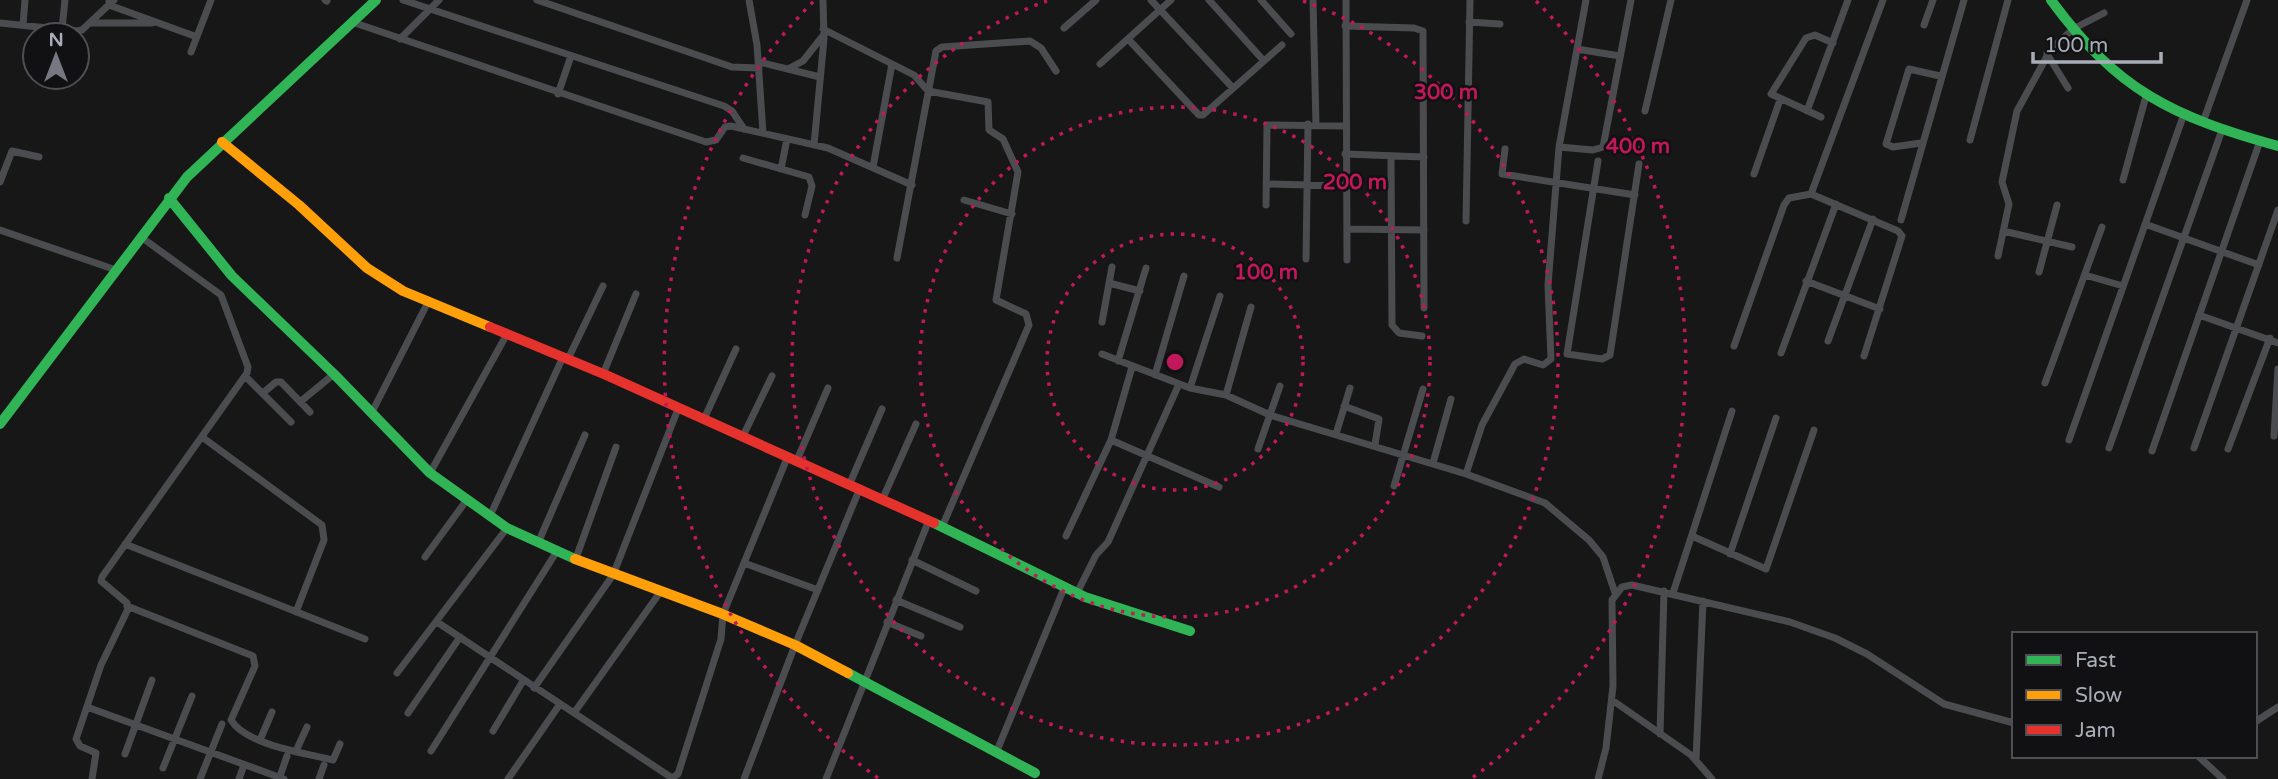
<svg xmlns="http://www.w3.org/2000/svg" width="2278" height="779" font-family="'Varela Round',sans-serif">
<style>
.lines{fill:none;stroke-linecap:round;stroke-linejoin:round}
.street{stroke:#4b4c50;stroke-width:7}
.fast{stroke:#30b455;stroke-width:10}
.slow{stroke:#ff9f0a;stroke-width:10}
.jam{stroke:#e5322d;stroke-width:10}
.ring{fill:none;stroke:#c2185b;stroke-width:3.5;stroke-dasharray:3.5 7}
.centre{fill:#c2185b;stroke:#111113;stroke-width:3.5}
.ring-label{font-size:21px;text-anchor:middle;font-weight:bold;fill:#c2185b;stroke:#111113;stroke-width:5;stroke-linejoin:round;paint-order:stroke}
</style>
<rect width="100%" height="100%" fill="#171717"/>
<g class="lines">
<!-- street -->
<path class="street" d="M325,0L327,1
M403,0L724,106L732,111L744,129
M537,0L732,67L759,68
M749,0L757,45L763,133
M1151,0L1233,88
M1209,0L1264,61
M1261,0L1291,34
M1313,0L1316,125
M1346,0L1347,260
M109,1V5L197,37
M352,22L706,142L716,140L725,127L731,126L828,148L912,185
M1469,22L1500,24
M0,23L77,31L82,30L114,0
M90,23H152
M23,25L25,0
M1924,25L1933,0
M1345,26L1414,28L1423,31L1424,308
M1064,28L1096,0
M62,29L65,0
M823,29L914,75L928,91L988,102L989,130L1003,139L1018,172L996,300L1026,314L1029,325L942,527
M400,39L439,0
M1129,40L1199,115H1203L1282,45
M1577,49L1620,56
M191,52L211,0
M2047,54L2068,88
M759,62L820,77
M1100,64L1171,0
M788,69L803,61L822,37
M558,94L571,56
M1645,111L1671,0
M1807,111L1848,0
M1821,117L1771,94L1806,38L1815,35L1833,43
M2203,122L2247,0
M1970,140L2008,0
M1921,143L1893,147L1886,144L1909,69L1940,76
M814,145L824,39L823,0
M1559,147L1593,150L1603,147L1631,0
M1505,149L1502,174L1635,195
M1345,154L1424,157
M1391,156L1392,325L1399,333L1422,336
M743,158L809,177L812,186L805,215
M1598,161L1567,354L1602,359L1610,355L1639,164
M873,167L892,64
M781,169L787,139
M1754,174L1780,100
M2123,180L2146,96
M0,182L12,151L39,157
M1266,184L1346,186
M1811,194L1883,0
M964,200L1012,214
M1266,205L1267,125L1346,126
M1901,220L1964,0
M1466,221L1470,0
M2145,224L2259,265
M1347,229L1424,230
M0,230L116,270
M2003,231L2072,247
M1998,256L2009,204L2002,182L2017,111L2051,49L2073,29L2104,13
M897,258L936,51L942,47L1030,41L1041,48L1056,71
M1306,259L1308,124
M2039,272L2057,205
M2085,275L2123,286
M1806,281L1880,309
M1109,283L1140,291
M2199,315L2278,343
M1102,322L1112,267
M1828,341L1873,219
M1734,346L1784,205L1789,198L1811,194L1898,231L1902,236L1864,356
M1781,353L1836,204
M1102,354L1190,388L1226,395L1270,415L1466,474L1545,503L1589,540L1603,557L1615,593
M568,359L603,286
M1118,361L1146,268
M603,374L636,294
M1155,375L1184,276
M245,376L291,422
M2045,383L2102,227
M1190,388L1220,296
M263,393L276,382H281L310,412
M1226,395L1251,307
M300,402L334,374
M1344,406L1379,419L1375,445
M371,414L428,302
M704,419L736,349
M1336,434L1350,388
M743,436L772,376
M2274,436L2278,369
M202,437L322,525L324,540L296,612
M1111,440L1219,487
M2069,440L2184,114
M2109,448L2222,130
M2194,448L2278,210
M1258,449L1280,386
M2228,449L2270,338
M2152,451L2260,141
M797,460L828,388
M1433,463L1451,399
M430,473L507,334
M1466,474L1482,425L1515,364L1524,359L1543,365L1551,359L1548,285L1559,147L1586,0
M850,483L882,409
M1394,486L1423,389
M883,498L916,424
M490,516L563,357
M1066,536L1111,440L1132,367
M1692,536L1766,569L1814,430
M538,543L585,435
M125,544L365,639
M1730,554L1776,418
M425,557L466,501
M576,558L616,447
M912,560L976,591
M744,563L818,590
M1077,593L1096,555L1108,542L1179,384
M1673,593L1732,411
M896,600L960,627
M127,606L253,656L255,666L231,720C246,745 305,753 333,760L340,744
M437,622L672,778L678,774L721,639L723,614L788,456
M887,622L921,636
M397,673L507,528
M534,688L613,575L678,409
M1612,700L1691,755L1712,779
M87,707L284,779
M408,713L460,637
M574,713L661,591
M2255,722L2278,707
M493,731L523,681
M1660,734L1664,591
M260,740L272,712
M296,751L307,727
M431,751L557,551
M996,753L1065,586
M125,754L152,680
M2198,756L2223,779
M1696,760L1703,601
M163,768L192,696
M92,779L96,753L80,746L76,739L101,665L128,609L127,603L101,581L102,577L247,373L248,367L221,295L141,237
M200,779L222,724
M239,779L244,765
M279,779L287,756
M319,779L324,765
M508,779L560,704
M744,779L795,645L860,488
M826,779L929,520
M1598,779L1606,748L1613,686L1612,600L1622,587L1632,585L1790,622L1835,638L1867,654L1944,704L2014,723"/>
<!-- fast -->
<path class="fast" d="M2051,0C2118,91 2171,116 2278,146
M169,198L232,276L334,374L430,473L507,528L575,559
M0,424L187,177L376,0
M934,523L1085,597L1190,631
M848,673L1035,773"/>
<!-- slow -->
<path class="slow" d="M222,142L299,205L367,268L403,291L490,327
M575,559L720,613L795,645L848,673"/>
<!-- jam -->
<path class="jam" d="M490,327L606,375L934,523"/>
</g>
<!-- distance rings -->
<g class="ring">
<circle cx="1175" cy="362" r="128"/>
<circle cx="1175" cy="362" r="255"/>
<path d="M1303 1A383 383 0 1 1 1047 1"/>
<path d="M878 778A511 511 0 0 1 814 1M1536 1A511 511 0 0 1 1472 778"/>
</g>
<circle cx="1175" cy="362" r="10" class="centre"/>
<g class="ring-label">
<text x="1446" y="99">300 m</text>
<text x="1638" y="153">400 m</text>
<text x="1355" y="189">200 m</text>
<text x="1266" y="279">100 m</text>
</g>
<!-- legend -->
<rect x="2012" y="632" width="245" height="126" fill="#111113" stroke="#4d4f55" stroke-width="2"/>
<rect x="2026" y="655" width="35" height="10" fill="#30b455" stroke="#4d4f55" stroke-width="2"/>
<text x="2075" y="667" font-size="21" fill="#a8adb8">Fast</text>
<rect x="2026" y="690" width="35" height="10" fill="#ff9f0a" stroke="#4d4f55" stroke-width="2"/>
<text x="2075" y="702" font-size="21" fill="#a8adb8">Slow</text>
<rect x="2026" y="725" width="35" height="10" fill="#e5322d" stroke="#4d4f55" stroke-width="2"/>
<text x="2075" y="737" font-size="21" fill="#a8adb8">Jam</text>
<!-- north arrow -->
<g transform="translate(56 56)"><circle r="33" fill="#111113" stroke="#4d4f55" stroke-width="2"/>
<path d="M0-5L12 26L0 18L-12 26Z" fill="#757880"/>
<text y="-10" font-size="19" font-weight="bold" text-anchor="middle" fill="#a8adb8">N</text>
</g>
<!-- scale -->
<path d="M2033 52v10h128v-10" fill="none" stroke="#a8adb8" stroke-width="3.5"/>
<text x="2044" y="52" font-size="21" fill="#a8adb8" stroke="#111113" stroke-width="5" paint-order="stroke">100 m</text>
</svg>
